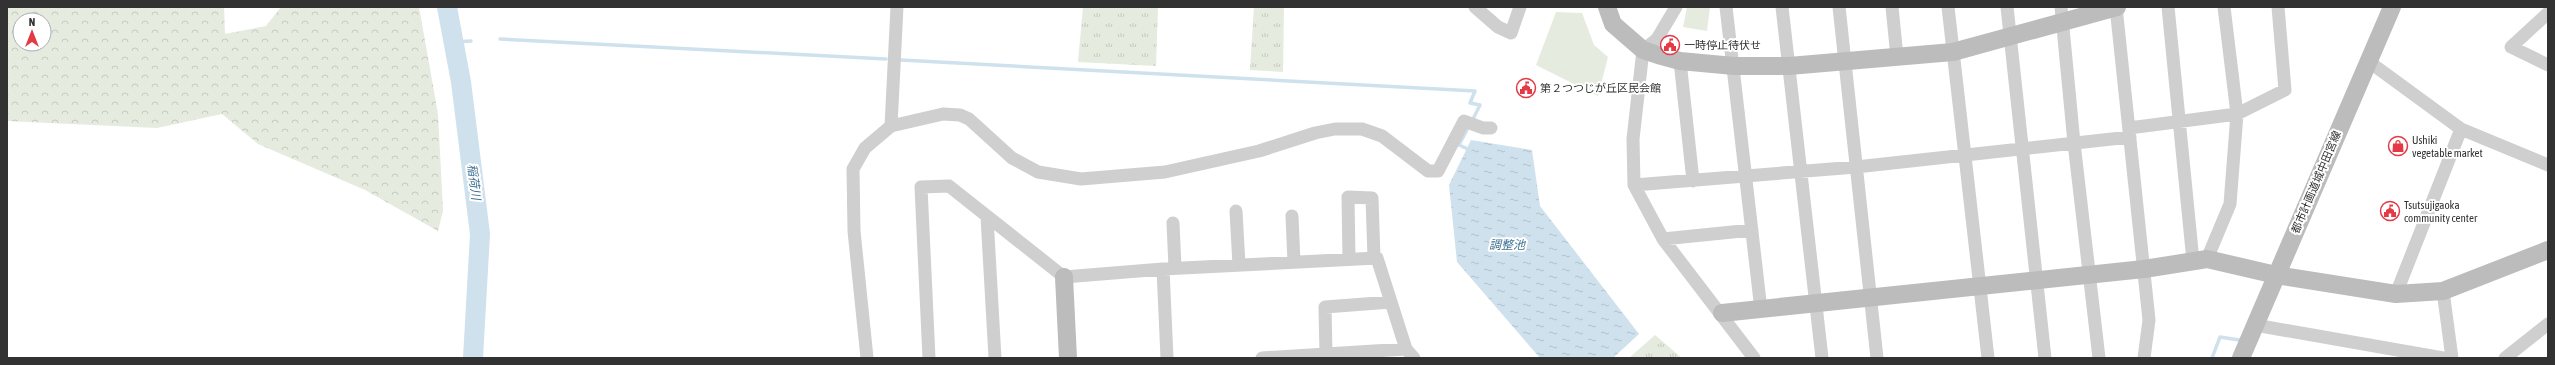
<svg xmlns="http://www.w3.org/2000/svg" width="2555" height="365" font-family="'Asap Condensed','Noto Sans JP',sans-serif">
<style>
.grass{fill:url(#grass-tufts)}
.forest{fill:url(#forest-crowns);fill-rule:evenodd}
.park{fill:#e5ebde}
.water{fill:url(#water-ripples)}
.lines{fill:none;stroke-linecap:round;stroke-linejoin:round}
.stream{stroke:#cee1ed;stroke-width:3.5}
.river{stroke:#cee1ed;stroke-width:20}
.street{stroke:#cfcfcf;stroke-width:13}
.secondary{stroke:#bcbcbc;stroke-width:18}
.labels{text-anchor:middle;stroke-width:4;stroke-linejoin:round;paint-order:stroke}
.poi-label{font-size:11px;fill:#323232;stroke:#fff;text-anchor:start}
.street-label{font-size:11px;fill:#323232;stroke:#fff}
.water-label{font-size:12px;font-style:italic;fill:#407394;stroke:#fff}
</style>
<defs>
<pattern id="grass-tufts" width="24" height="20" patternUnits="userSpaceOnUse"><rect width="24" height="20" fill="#e5ebde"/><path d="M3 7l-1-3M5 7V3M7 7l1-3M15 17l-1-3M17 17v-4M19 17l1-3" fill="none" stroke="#c5cabf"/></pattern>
<pattern id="forest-crowns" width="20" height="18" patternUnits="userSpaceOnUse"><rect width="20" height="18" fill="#e5ebde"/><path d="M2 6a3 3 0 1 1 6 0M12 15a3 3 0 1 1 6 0" fill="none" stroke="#c5cabf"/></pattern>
<pattern id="water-ripples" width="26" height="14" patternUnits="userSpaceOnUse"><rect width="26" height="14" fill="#cee1ed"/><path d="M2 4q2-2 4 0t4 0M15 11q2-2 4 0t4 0" fill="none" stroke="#b1c2cc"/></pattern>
</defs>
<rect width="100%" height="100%" fill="#fff"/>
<!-- grass -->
<path class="grass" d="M1083,7H1158L1156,66L1078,62Z
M1254,7H1284L1283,72L1250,70Z
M1655,335L1682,358H1629Z"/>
<!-- forest -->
<path class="forest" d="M7,7H224L225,34L266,26L281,7H419L438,114L443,211L438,231L365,190L258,144L222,114L157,128L7,121ZM20,20H44V44H20Z"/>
<!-- park -->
<path class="park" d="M1687,7H1710L1707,31L1683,27Z
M1556,12L1582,13L1594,45L1608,57L1598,96L1536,65Z"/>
<!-- water -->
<path class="water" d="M1471,140L1532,150L1540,206L1639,334L1613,358H1540L1457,262L1449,185Z"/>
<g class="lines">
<!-- stream -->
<path class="stream" d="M500,39L886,59
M454,42L471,41
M901,60L1475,91L1470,103L1480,105L1472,121
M1469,126L1459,145L1470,150
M2212,358L2220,337L2239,340"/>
<!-- river -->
<path class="river" d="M447,7L461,82L480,234L473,358"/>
<!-- street -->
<path class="street" d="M1475,7L1498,27L1511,33L1520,7
M1676,7L1657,39L1643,50L1633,139L1634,185L1663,239L1754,358
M1726,7L1761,310
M1782,7L1822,358
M1839,7L1877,358
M1892,7L1897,57
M1948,7L1988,358
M2007,7L2045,358
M2061,7L2074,143L2099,358
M2116,7L2149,320L2144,358
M2168,7L2193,261
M2548,13L2511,47L2548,65
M1680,61L1693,181
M2368,61L2461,129
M891,126L897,7
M2129,128L2237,114L2224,7
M1634,185L1856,167L2130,137
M1236,211L1239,265
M1292,216L1294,262
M987,217L995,358
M1173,223L1175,268
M1663,239L1752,230
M1349,259L1348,197L1372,198L1374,258
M2207,259L2230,204L2237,114L2285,90L2278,7
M1163,269L1167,358
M2443,291L2452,358
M2396,294L2461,129L2548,165
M2255,325L2443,358
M1326,354L1325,307L1391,302
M867,358L854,231L853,169L865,148L891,126L943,114L960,115L969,119L1012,158L1038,172L1081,179L1165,172L1259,151L1315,133L1335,129H1362L1382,136L1428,171H1438L1464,121L1483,128H1491
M929,358L921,187L949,186L1064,277L1163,269L1377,258L1406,349L1414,358
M1262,358L1406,349
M2505,358L2548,324"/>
<!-- secondary -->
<path class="secondary" d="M1607,7L1613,24L1643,50L1658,55L1680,61L1734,66H1789L1953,52L2117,7
M1064,277L1068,358
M1722,313L2144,269L2207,259L2276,275L2396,294L2443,291L2548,250
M2241,358L2392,7"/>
</g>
<!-- icons -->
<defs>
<symbol id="civic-ring" viewBox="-11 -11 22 22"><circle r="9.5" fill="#fff" stroke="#e33a45" stroke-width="1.5"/><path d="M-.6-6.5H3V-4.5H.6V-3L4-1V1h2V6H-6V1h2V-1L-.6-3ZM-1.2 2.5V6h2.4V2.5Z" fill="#e33a45"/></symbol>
<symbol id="shop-ring" viewBox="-11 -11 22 22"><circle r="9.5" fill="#fff" stroke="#e33a45" stroke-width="1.5"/><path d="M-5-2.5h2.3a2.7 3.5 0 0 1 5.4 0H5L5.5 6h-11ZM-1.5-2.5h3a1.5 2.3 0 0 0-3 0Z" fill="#e33a45"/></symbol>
</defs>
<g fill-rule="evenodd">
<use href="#civic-ring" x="1659" y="34" width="22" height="22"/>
<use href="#civic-ring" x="1515" y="77" width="22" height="22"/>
<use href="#shop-ring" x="2387" y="135" width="22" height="22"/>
<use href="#civic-ring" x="2379" y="200" width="22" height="22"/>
</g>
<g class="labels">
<!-- poi labels -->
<g class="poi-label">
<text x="1684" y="49">一時停止待伏せ</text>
<text x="1540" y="92">第２つつじが丘区民会館</text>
<text x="2412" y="144">Ushiki<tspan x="2412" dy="13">vegetable market</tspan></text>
<text x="2404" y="209">Tsutsujigaoka<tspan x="2404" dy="13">community center</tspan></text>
</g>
<!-- street labels -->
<g class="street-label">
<text transform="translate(2316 182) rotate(-67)" y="4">都市計画道城中田宮線</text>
</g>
<!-- water labels -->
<g class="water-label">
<text transform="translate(474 182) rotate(83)" y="4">稲荷川</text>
<text x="1507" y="249">調整池</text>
</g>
</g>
<!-- border -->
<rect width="2555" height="365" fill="none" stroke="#323232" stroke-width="16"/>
<!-- north arrow -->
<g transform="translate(32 32)"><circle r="19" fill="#ffffff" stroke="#adadad"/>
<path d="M0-3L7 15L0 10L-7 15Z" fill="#e33a45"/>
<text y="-6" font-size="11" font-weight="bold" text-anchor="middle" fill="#323232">N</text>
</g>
</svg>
